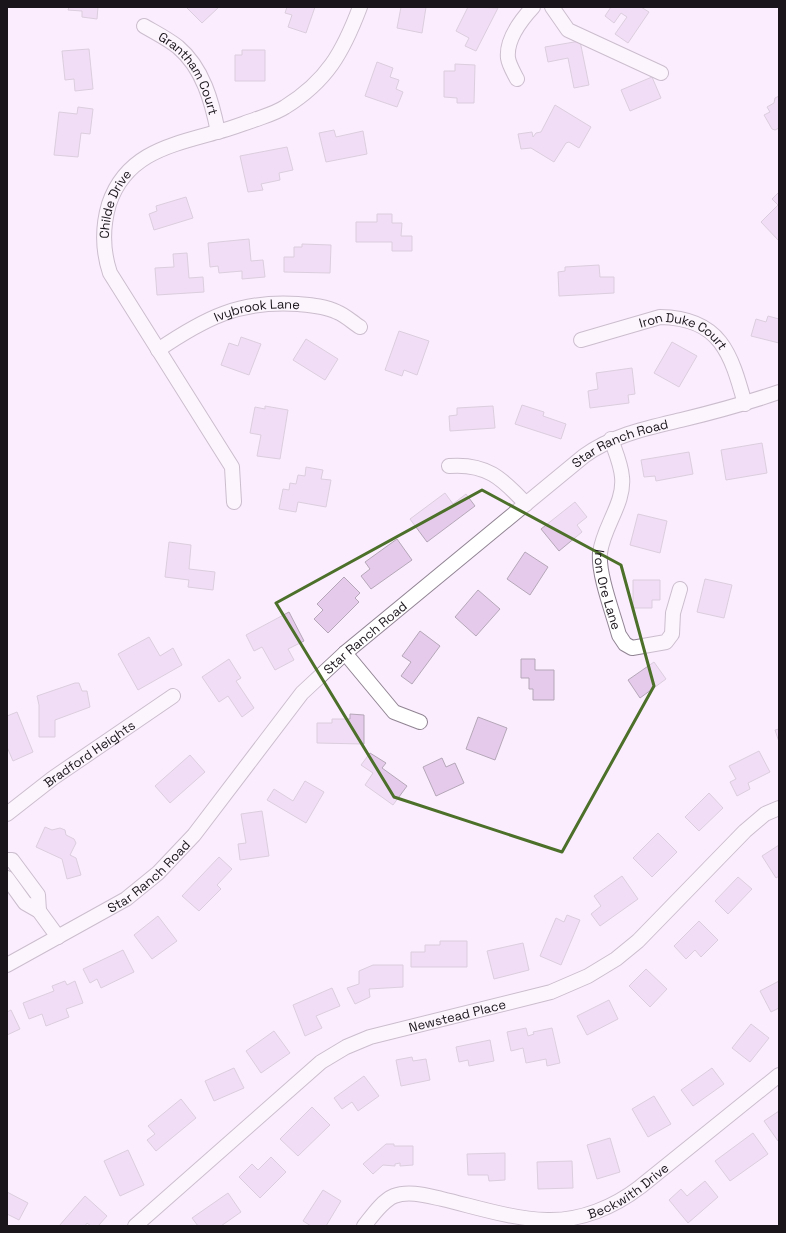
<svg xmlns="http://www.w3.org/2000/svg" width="786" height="1233" font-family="'Space Grotesk',sans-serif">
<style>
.building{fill:#e5caeb;stroke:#b5a7b8}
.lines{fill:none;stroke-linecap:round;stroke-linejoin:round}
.minor-casing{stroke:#918493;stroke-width:16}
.minor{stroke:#fff;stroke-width:14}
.marked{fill:none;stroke:#4c7029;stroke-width:3;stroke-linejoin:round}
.labels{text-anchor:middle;stroke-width:3.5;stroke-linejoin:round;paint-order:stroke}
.street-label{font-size:13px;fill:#1a151b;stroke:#fff}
</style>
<rect width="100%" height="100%" fill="#fbedfe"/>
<!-- building -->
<path class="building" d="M69,7H98L97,19L82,17V11L68,10Z
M186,7H219L202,23Z
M287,7H315L306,33L288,27L292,15L285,13Z
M401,7H426L422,33L397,28Z
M468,7L498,8L476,51L465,46L469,38L456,31Z
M611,7H641L649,12L628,43L615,34L627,17L621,13L614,23L605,16Z
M580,41L589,85L574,88L568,58L548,62L545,47Z
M89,49L93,89L75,91L74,79L65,80L62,51Z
M242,50H265V81H235V55H242Z
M377,62L393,68L390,77L399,80L396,89L403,92L397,107L365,96Z
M455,64L475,65L474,103H457V98L444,97V71H455Z
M652,77L661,98L630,111L621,90Z
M779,96V128L775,130L772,129L764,115L770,112L767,107L774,103L775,98Z
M555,105L591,127L579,148L569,142L566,143L554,162L531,148L521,149L518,134L532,132L533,137L536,133L541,132Z
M78,107L93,109L90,134L81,133L78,157L54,155L59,112L77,114Z
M334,130L336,137L363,131L367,154L326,162L319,133Z
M287,147L293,170L279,173L280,180L261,184L263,190L248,192L240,156Z
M779,192V241L761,222L778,205L772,199Z
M186,197L193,218L154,230L149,214L157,211L156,206Z
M377,214H392V223H402L401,236H412V251H392V242H356V222H377Z
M249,239L251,261L263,260L265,277L242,279V271L219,273L218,266L210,267L208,243Z
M302,244L331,245L330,273L284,272V257H294V247H302Z
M187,253L189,278L203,277L204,292L157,295L155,268L174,267L173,254Z
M599,265L600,277H614V293L559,296L558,272L565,271V267Z
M768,316L779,319V343L751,336L756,319L766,322Z
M399,331L429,341L417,375L404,370L402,376L385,370Z
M241,337L261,344L249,375L221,365L229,343L238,346Z
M306,339L338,359L325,380L293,360Z
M672,342L697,356L679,387L654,373Z
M632,368L635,394L628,395L629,403L590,408L588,391L598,389L596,373Z
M522,405L544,412L543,416L566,424L561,439L515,424Z
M265,406L288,410L280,459L257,456L261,435L250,433L255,407L265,409Z
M493,406L495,428L450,431L449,416L457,415V408Z
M762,443L767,473L726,480L721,450Z
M689,452L693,474L656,481L655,476L644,477L641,460Z
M306,467L323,470L321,479L331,480L326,507L298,502L296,512L279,509L283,489L289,490L290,483L296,484L298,475L305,476Z
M445,493L453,504L466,494L475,506L427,542L410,519Z
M575,502L587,517L577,525L582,532L559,551L541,529Z
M638,514L667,521L660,553L630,545Z
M397,539L412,560L371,589L361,576L370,569L365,562Z
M169,542L191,545L189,569L215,572L213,590L188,587L189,580L165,577Z
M525,552L548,567L530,595L507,579Z
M344,577L360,593L355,598L359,602L328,633L314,619L323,610L317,604Z
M705,579L732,585L724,618L697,612Z
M633,580H660V600H652V608H633Z
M478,590L500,609L476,636L455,617Z
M289,612L304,641L288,649L294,660L275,670L262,647L254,651L246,635Z
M420,631L440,646L412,684L401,676L411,662L402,656Z
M149,637L160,656L173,648L182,665L138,690L118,654Z
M229,659L241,678L236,681L254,708L242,717L228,696L219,702L202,677Z
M521,659H535V670H554V700H533V689H529V678H521Z
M654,662L666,679L640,698L628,680Z
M75,683H79L82,691H87L90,707L55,720V737H39V705L37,696Z
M17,712L33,752L13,761L7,747V716Z
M350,714L364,715V744L317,743V723H332V719H350Z
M478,717L507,728L495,760L466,749Z
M779,729V742L775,730Z
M759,751L770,772L748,783L750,789L737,796L730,782L736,779L729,766Z
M370,753L386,763L382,768L407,786L393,805L365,785L373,773L361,765Z
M190,755L205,772L170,803L155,786Z
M442,758L446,767L455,763L464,783L436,796L423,767Z
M305,781L324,792L306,823L267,800L274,789L293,801Z
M709,793L723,808L699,831L685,817Z
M262,811L269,856L240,860L238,844L246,843L241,814Z
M45,827L52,830L60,828L65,830L66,835L74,839L76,843L70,855L76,858L81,875L67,879L62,859L36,847Z
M658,833L677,852L652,877L633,858Z
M779,845V876L776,878L762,856Z
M219,857L232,869L217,885L221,889L199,911L182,896Z
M622,876L638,899L600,926L591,914L601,906L594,896Z
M738,877L752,889L728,914L715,901Z
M567,915L580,920L561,965L540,956L556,918L564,922Z
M158,916L177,941L152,959L134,935Z
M699,921L718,940L701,957L695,950L686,959L674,946Z
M440,941H467V967H411V952H425V945H440Z
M523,943L529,970L494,979L487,951Z
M123,950L134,972L101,988L97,979L90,983L83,969Z
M373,965H403V987L369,989L370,997L355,1004L347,988L359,984V971Z
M646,969L667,989L650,1007L629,986Z
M65,981L67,985L75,981L83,1003L66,1009L69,1017L46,1026L42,1014L29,1019L23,1003L54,991L52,986Z
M779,981V1008L771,1012L760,991Z
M332,988L340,1006L316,1016L322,1028L305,1036L293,1005Z
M609,1000L618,1019L587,1035L577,1016Z
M11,1010L20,1029L7,1035V1012Z
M751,1024L769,1038L750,1062L732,1048Z
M526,1028L528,1036L534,1034L533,1032L552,1028L560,1063L547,1066L546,1059L526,1063L523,1048L511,1051L507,1032Z
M274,1031L290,1053L261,1073L246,1051Z
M490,1040L494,1061L469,1066L468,1060L459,1062L456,1047Z
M412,1057L413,1061L426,1059L430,1080L401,1086L396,1060Z
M234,1068L244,1088L214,1101L205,1081Z
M712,1068L724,1084L693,1106L681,1090Z
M364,1076L379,1096L358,1111L352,1102L342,1109L334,1098Z
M654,1096L671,1124L648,1137L632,1109Z
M181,1099L196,1118L156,1151L147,1140L155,1134L148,1126Z
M312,1107L330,1125L298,1156L280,1139Z
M779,1111V1140L778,1141L764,1121Z
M753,1133L768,1154L730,1181L715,1161Z
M610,1138L620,1172L597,1179L587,1145Z
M386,1144H394V1146H413V1165L400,1166V1163L395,1164V1166L383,1165L373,1174L363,1164Z
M128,1150L144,1185L120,1196L104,1161Z
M505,1153V1180L489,1181L488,1175H468L467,1154Z
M271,1157L286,1172L260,1198L239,1177L252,1164L258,1170Z
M572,1161L573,1188L538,1189L537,1162Z
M705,1181L718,1197L688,1223L669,1200L681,1189L687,1196Z
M323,1190L341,1201L326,1226H311L303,1221Z
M7,1192L28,1203L19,1220L7,1214Z
M228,1193L241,1212L221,1226H198L192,1218Z
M85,1196L107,1216L98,1226H91L87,1223L85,1226H59Z"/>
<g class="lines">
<defs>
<g id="minor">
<path d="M552,7L568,30L661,73"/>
<path id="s1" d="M144,26C156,33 168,39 178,47C203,68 212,102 218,132"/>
<path d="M517,79C514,73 509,65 508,58C506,40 521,20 533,7"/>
<path id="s2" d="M581,340L660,317C721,318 731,354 745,404"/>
<path id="s3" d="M158,350C205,318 240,300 298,304C310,305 326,306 337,312C345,315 352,322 360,327"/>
<path id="s4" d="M611,439C615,451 621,464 622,477C625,503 603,527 600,553C598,574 613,613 619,635L625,644L632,648L666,642L672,634L673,613L680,589"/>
<path d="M449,466C486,463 502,478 526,504"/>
<path id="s5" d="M234,502L232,467L110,273C102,249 102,228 109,204C126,153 171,145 217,132C230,129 242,124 254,120C265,116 276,113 285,107C327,81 343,52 360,7"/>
<path d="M345,653L394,712L420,722"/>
<path id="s6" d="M7,814L53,778L173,696"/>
<path d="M7,860H12L38,895L39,911"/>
<path d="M7,878L25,903L39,911L58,937"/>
<path id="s7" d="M7,965L126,899L158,873L194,835L302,693L345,653L584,456C613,435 647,428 681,420C714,412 747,403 779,392"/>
<path id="s8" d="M135,1226L321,1062L346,1047L370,1037L551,992L588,976L616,959L638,941L745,831L765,814L779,808"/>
<path id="s9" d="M364,1226C372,1216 382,1201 394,1196C409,1190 428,1196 442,1199C476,1207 512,1219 547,1220C581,1221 614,1207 640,1187L779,1075"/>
</g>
</defs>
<!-- minor casing -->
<use href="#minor" class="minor-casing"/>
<!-- minor -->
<use href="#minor" class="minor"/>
</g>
<!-- marked area -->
<path d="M0 0H786V1233H0ZM482,490L621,565L654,686L562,852L394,797L276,603Z" fill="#fbedfe" fill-opacity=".55" fill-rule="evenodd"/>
<path class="marked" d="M482,490L621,565L654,686L562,852L394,797L276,603Z"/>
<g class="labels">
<!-- street labels -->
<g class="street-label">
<text dy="5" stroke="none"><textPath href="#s1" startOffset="68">Grantham Court</textPath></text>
<text dy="5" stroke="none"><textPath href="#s5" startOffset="336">Childe Drive</textPath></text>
<text dy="5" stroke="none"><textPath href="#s3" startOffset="109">Ivybrook Lane</textPath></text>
<text dy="5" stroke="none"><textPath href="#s2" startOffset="109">Iron Duke Court</textPath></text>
<text dy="5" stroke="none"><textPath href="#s7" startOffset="815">Star Ranch Road</textPath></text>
<text dy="5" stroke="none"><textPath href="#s4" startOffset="157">Iron Ore Lane</textPath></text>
<text dy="5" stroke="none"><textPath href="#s7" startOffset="492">Star Ranch Road</textPath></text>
<text dy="5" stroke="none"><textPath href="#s6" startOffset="102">Bradford Heights</textPath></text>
<text dy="5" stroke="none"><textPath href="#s7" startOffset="168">Star Ranch Road</textPath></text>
<text dy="5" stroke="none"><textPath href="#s8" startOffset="393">Newstead Place</textPath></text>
<text dy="5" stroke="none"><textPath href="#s9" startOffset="287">Beckwith Drive</textPath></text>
</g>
</g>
<!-- border -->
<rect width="786" height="1233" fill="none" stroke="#1a151b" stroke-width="16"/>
</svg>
